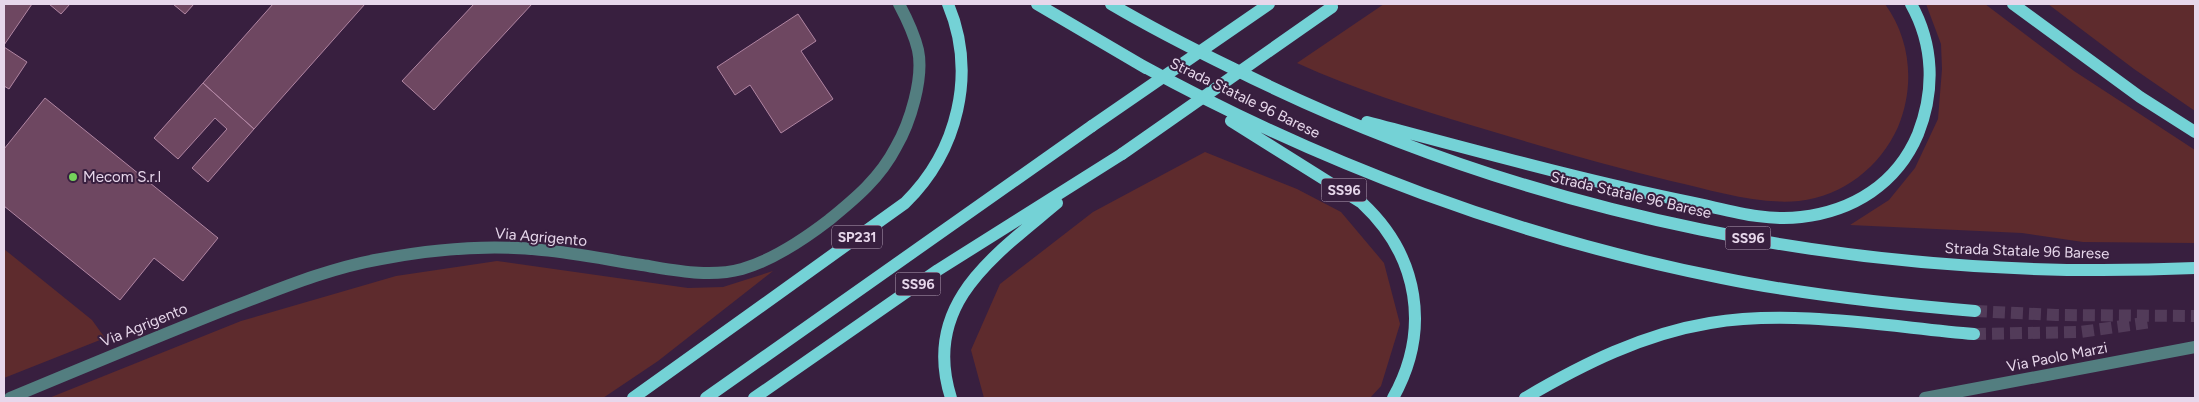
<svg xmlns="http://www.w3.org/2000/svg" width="2199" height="402" font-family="Figtree,sans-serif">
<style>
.green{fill:#5e2b2d}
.building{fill:#6e4761;stroke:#b085a2}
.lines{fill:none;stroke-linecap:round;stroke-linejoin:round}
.major-tunnel{stroke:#523b59;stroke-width:12;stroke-dasharray:12 6;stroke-linecap:butt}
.minor{stroke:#537e80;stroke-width:12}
.major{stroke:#74d2d6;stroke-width:12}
.major-bridge{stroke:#74d2d6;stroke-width:12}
.poi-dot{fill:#75d25b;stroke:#381f3f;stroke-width:2}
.labels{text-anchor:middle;stroke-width:4;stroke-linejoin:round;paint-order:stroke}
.shield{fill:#381f3f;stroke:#b2a0b7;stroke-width:1}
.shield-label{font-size:14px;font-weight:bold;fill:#e7d7eb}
.street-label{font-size:15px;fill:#e7d7eb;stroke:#381f3f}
.poi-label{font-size:15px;fill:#e7d7eb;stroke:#381f3f;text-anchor:start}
</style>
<rect width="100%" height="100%" fill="#381f3f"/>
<!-- green -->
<path class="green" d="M1384,4H1885C1911,40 1915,86 1898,127C1880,167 1843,196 1799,201C1757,205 1712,190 1671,181C1605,165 1540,146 1474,126C1414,108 1354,89 1297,63Z
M1926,4H1985L2074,71L2195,150V243L2083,242L2022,233L1850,225L1889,200L1915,168L1938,119L1942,69L1941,44Z
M2048,4H2195V111L2134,69Z
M1205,152L1297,189L1341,212L1384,263L1400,324L1381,386L1370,398H984L971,350L1000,284L1093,212Z
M4,249L92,320L105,338L4,378Z
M497,261L688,288L723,287L773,271L658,361L603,398H49L241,321L396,276Z"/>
<!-- building -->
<path class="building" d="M4,4H32L4,45Z
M49,4H70L61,14Z
M173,4H194L185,14Z
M273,4H365L254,129L203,83Z
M474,4H532L434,110L402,81Z
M798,14L816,41L801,51L833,99L781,133L750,85L735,95L717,67Z
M4,47L27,62L9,89L4,86Z
M203,83L254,129L208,182L192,168L227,129L215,118L178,159L154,138Z
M45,98L218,238L183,281L154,258L120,300L4,206V149Z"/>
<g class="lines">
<!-- major-tunnel -->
<path class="major-tunnel" d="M1975,311L2056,315L2195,316
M1974,334L2080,332L2152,322"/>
<!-- minor -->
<path class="minor" d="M10,398C82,368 154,338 227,309C277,290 328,268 381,259C434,249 489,244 542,250C576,253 609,260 642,265C674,270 709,278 742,269C773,260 803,240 829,220C856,198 880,178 896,147C910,123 924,78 918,50C914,33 907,19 899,4
M1925,398L2195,347"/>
<!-- major -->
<path class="major" d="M1037,4L1146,68
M1111,4C1150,27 1191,48 1232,68C1529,217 1864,283 2195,268
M2013,4L2140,97L2195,132
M1141,65C1321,164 1519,238 1722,278C1805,295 1890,304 1975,311
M1231,121L1362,203C1419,256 1431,330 1393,398
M1367,122C1474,150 1581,180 1689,202C1725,209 1764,222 1801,217C1853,211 1897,184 1918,134C1935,91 1934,45 1911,4
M633,398L905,203C958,151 977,73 948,4
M706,398L1092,126
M754,398L938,270L1122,154
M951,398C921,304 994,256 1057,203
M1525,398C1583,364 1643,334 1710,323C1794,309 1890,327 1974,334"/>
<!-- major-bridge -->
<path class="major-bridge" d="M1092,126L1269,4
M1122,154L1332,7"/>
</g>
<!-- markers -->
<circle class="poi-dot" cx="73" cy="177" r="5"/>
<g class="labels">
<!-- shield labels -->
<g class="shield">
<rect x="1321.5" y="178.5" width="45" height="23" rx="4"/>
<rect x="832" y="225.5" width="50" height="23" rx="4"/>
<rect x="1725.5" y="226.5" width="45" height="23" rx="4"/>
<rect x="895.5" y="272.5" width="45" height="23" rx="4"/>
</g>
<g class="shield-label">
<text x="1344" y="195">SS96</text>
<text x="857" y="242">SP231</text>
<text x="1748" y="243">SS96</text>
<text x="918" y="289">SS96</text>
</g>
<!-- street labels -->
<g class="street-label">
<text transform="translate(1245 98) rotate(26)" y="5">Strada Statale 96 Barese</text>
<text transform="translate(1631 195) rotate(13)" y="5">Strada Statale 96 Barese</text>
<text transform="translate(541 237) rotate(5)" y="5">Via Agrigento</text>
<text transform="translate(2027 251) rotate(2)" y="5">Strada Statale 96 Barese</text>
<text transform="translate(144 325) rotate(-22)" y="5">Via Agrigento</text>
<text transform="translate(2057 357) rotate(-11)" y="5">Via Paolo Marzi</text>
</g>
<!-- poi labels -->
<g class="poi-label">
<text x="83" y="182">Mecom S.r.l</text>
</g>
</g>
<!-- border -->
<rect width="2199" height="402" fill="none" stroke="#e7d7eb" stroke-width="10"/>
</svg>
